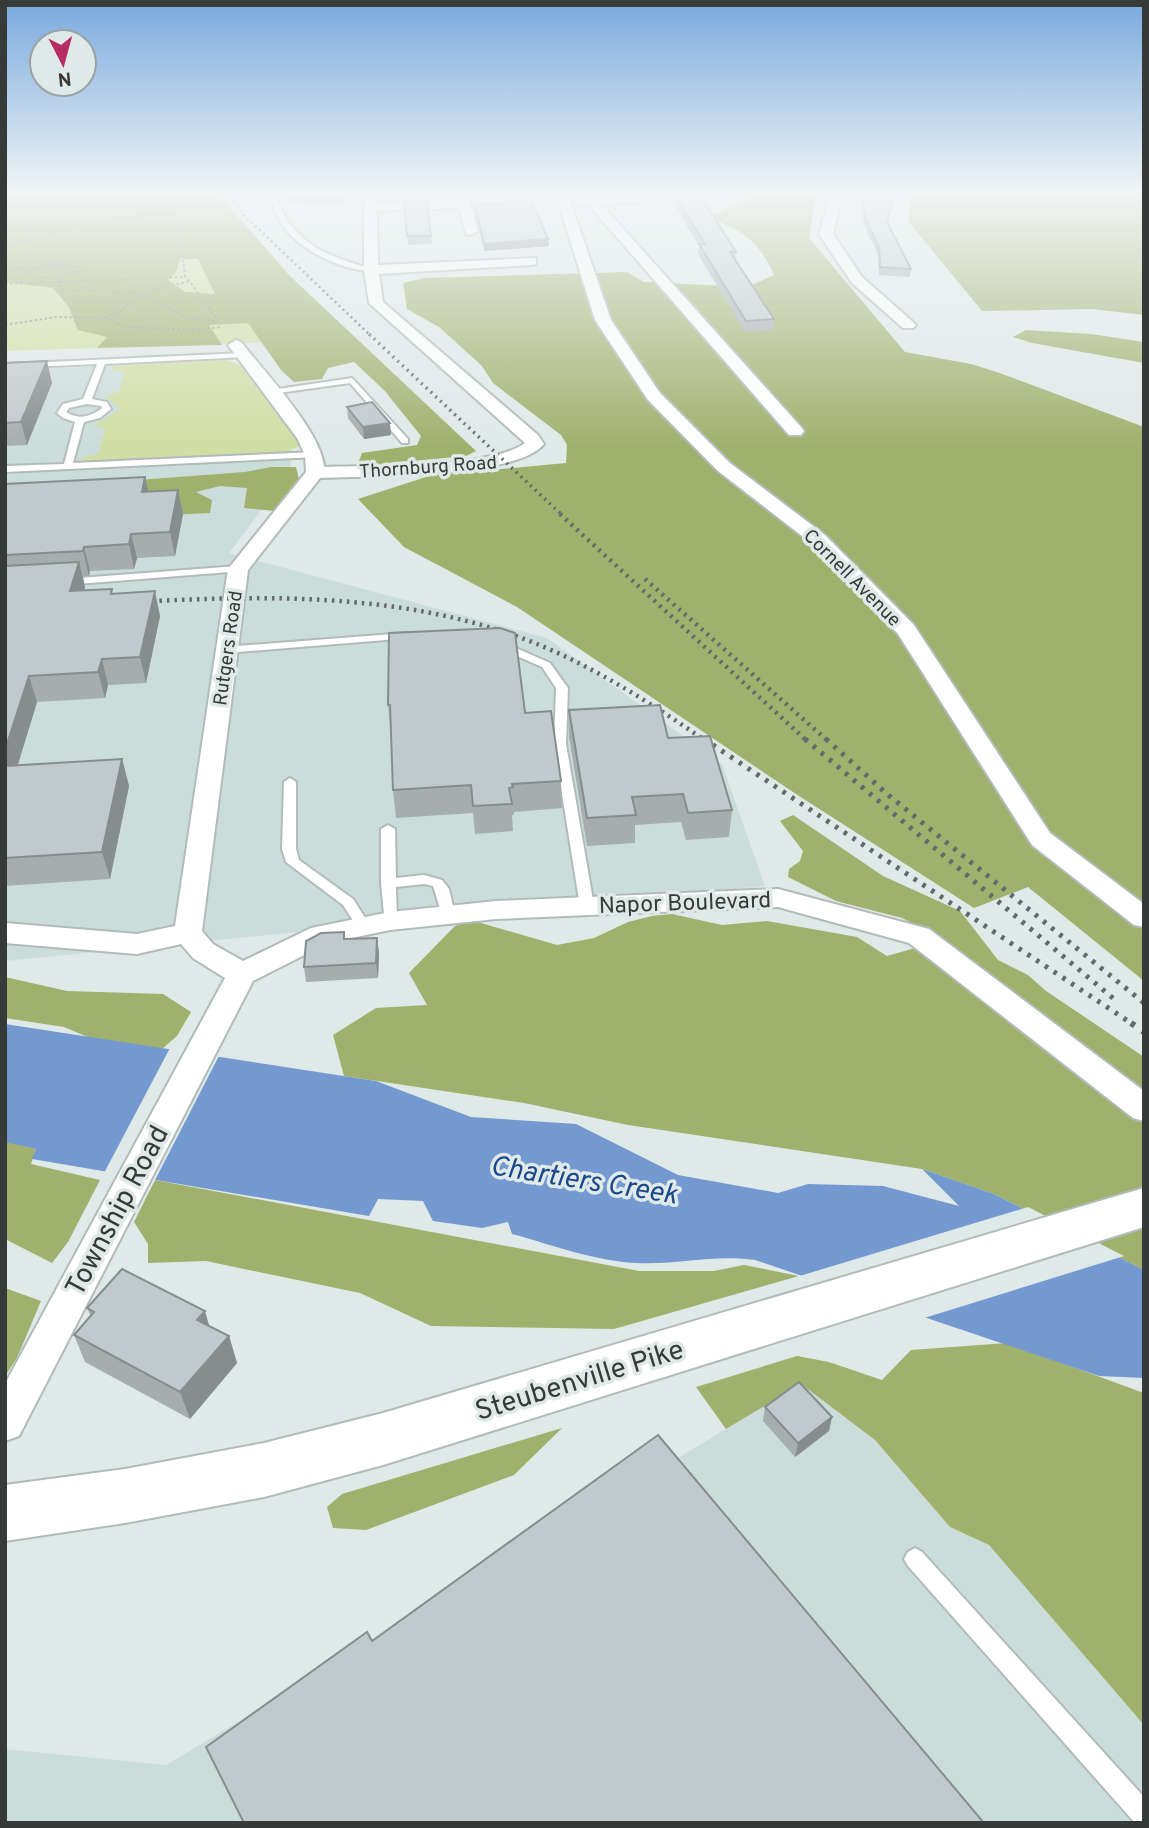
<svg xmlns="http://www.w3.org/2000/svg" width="1149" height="1828" font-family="Overpass,sans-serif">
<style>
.built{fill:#cbddda}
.green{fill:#d0dea3}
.forest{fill:#a0b06d;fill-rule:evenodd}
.water{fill:#7499d0}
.pier{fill:#dfe9e8}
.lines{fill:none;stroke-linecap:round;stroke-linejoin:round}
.lane-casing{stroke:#b1bbb9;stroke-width:4}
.street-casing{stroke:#b1bbb9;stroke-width:4}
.secondary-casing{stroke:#b1bbb9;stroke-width:4}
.path{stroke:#909796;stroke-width:2;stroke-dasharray:2.5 2.5;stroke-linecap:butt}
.lane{fill:#fff;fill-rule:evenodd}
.street{fill:#fff;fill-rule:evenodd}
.secondary{fill:#fff;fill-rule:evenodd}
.rail-far4{stroke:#646a69;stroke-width:2.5;stroke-dasharray:2 3.5;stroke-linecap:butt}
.rail-far3{stroke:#646a69;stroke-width:3.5;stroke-dasharray:2 4.5;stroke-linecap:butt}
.rail-far2{stroke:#646a69;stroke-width:4.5;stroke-dasharray:2.5 5;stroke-linecap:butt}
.rail-far1{stroke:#646a69;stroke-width:5;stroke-dasharray:3.5 7;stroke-linecap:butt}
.rail{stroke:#646a69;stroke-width:6;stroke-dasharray:4.5 9;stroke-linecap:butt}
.wall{fill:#a5adaf}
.shaded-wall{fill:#868d8f}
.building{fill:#c0c9cc;stroke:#868d8f;stroke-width:2}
.labels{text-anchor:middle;stroke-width:7;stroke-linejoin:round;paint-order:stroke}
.far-street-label{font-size:19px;fill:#363a39;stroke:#dfe9e8}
.street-label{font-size:23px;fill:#363a39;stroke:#dfe9e8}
.near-water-label{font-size:28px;font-style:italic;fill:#1a488b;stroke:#dfe9e8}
.near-street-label{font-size:28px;fill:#363a39;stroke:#dfe9e8}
</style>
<rect width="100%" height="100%" fill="#dfe9e8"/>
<!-- built -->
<path class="built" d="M136,365L292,448L290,472L229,553L547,638L722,764L765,886L5,961V370Z
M801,1384L875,1440L950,1527L989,1545L1144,1725V1823H5V1749L166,1765Z"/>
<!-- green -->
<path class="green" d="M5,192H182L279,342L5,351Z
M226,360L245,366L301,446L283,453L83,461L81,459L99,453L105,429L94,425L121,409L104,396L119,392L125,371L112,370L113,366Z"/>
<!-- forest -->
<path class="forest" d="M5,192H220L224,201L290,276L476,451L466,456L371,465L359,461L362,453L417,445L421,436L384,390L354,362L328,368L322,379L294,382L281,370L248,323L209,325L222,345L97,348L107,337L78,330L68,306L53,288L5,282ZM180,259H198L215,294L185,292L168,280L176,272Z
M755,192H817L809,238L905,352L971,364L997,372L1144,427V981L1028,887L974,908L799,796L517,607L404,547L358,499L429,476L566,463L567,445L561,435L493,383L482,366L439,327L407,309L403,283L424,278L627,272L644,282L747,287L774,275C759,241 743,229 708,218L750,198Z
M913,192H1144V315L1092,309L982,311L908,221Z
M1026,330L1091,334L1144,342V363L1032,343L1013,337Z
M272,467H296L299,479L275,511L244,508L247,488L220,486L196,492L212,500L210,513L147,516L5,490L245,472Z
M793,815L883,876L960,911L998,960L1028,975L1046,991L1144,1057V1270L994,1194L922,1169L628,1125L524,1103L344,1076L333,1035L376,1008L427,1005L409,973L455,926L474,921L557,945L594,938L628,922L652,916L672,914L722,925L767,921L857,937L887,956L929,944L922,928L902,918L836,901L788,877L789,869L800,861L803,851L780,821Z
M5,977L67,991L163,994L191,1012L177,1036L147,1062L64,1027L5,1018Z
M5,1141L36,1149L31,1164L100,1180L68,1242L52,1263L5,1239Z
M155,1180L639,1271H714L744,1265L799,1276L614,1329L431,1326L360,1293L206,1261L148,1263V1244L134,1222Z
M5,1288L41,1301L17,1358L5,1376Z
M1007,1343L1144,1393V1725L989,1545L950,1527L875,1440L801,1384L726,1429L696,1387L797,1356L829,1362L882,1380L911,1350Z
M562,1428L514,1475L366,1530L333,1528L327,1507L342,1494Z"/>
<!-- water -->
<path class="water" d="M5,1024L376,1081L471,1117L576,1124L678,1175L778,1193L808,1184L883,1186L959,1206L922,1169L994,1194L1144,1270V1378L1099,1376L755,1260C716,1254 677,1265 637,1263C594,1261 553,1245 512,1234L508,1222L482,1228L433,1221L423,1201L378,1199L369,1216L32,1159L36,1149L5,1142Z"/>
<!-- pier -->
<path class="pier" d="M171,1046L220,1054L153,1184L103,1175Z
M1028,1207L1124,1256L921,1319L793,1278Z"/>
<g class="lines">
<defs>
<path id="lane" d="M273,194L276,196C291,243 328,257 373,269V271C343,271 301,251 283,226C277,217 273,207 270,196Z
M243,353L247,355L246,357L105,364L92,399L107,402L111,409L100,418L84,422L73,463L314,452L318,455L317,457L5,472V466L64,464L75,422L63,418L57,413L63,404L83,399L97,364L5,368V364ZM87,404L101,406L102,408C91,417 78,420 66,412L69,408Z
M352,378L408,439V443H402L350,383L271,394L267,392L271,390Z
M238,566L243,569L242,571L65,585L60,582L65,579Z
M406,633L410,634V638L225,653L219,650L225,647Z
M502,646L516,648L550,663L568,688L566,744L594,906L592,909H582L580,906L554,744L556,688L542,667L510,653L498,651L496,649Z
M290,778L296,782V849L299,860L353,899L371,927L369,930H359L343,905L286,862L282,849L284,782Z
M388,825L395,829L396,878L424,875L442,880L449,889L455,915L453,918H443L433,886L424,884L396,887L397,921L395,924H385L381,883V829Z
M915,1548L922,1552L1144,1797V1823H1135L908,1566L904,1559L908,1552Z"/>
<path id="street" d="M364,192H376V203L457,200L455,192H467L478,231L471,235L466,234L459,208L377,211L378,265L536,258V264L531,265L379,274L383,302L538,435L544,444C517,478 366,476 320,478L248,570L202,931L213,944L243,961L311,928L390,912L496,901L778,889L929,929L1144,1091V1121L1133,1118L909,943L778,907L496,919L390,930L328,943L253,981L19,1436L5,1441V1384L225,978L193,958L181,944L137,954L5,943V923L137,934L175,926L228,569L306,472L305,455L297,438L228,345L236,340L241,342C264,371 322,433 324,467C370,465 490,469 525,443L369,303L364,270Z
M555,192H567L611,320L660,393L730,463L825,535L914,625L1050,833L1144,904V927L1134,925L1032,845L898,634L811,543L718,471L648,400L595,320Z
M700,192L696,199L692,200L601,204L801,427L804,431L801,435H789L588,204L579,205L573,201L591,196Z
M831,192H843L833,234L862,277L913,322L916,325L913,328H903L852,283L819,234Z"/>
<path id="secondary" d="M1144,1188V1227L383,1465L264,1497L125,1523L5,1541V1485L125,1469L264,1443L383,1413Z"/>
</defs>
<!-- lane casing -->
<use href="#lane" class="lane-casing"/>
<!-- street casing -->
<use href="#street" class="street-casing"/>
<!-- secondary casing -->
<use href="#secondary" class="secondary-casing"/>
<!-- path -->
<path class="path" d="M482,203H508
M5,245L29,241L87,221L168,214
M5,267L28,269L27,272L38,277L61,278L58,282L64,290L142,293L190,281
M28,269L53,265L82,267L79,271L61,278
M188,279L217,320
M5,284L185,277L181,244L162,192
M106,318L122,310L142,293L187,318L218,321
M5,325L56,317L106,318L125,327L191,330L222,327"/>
<!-- lane -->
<use href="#lane" class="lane"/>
<!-- street -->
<use href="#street" class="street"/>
<!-- secondary -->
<use href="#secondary" class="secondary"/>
<!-- rail-far4 -->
<path class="rail-far4" d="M227,192L244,215L371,336"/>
<!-- rail-far3 -->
<path class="rail-far3" d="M369,334L562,515"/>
<!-- rail-far2 -->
<path class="rail-far2" d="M560,514L807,741
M645,579L828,741
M137,602C264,595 395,593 516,636C584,660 646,700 706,741"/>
<!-- rail-far1 -->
<path class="rail-far1" d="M704,739L1134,1025
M805,739L1114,999
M826,739L887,794L1144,1003"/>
<!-- rail -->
<path class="rail" d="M1131,1023L1144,1032"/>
</g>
<!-- wall -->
<path class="wall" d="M343,192V204L286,203V198Z
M403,192H431V198L403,199Z
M502,192H529L533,204L548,239L549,246L484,251L475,212V205L504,204Z
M862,193L894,195L888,223L911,269L910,277L879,275L878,255L864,226L861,200Z
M674,194L736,252L735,261L774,319L773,330L745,332L698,254L699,246L673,203Z
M404,204L431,236L432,244L408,245Z
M5,363L52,383L27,445L5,446Z
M347,407L391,435L364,439L348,418Z
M145,477L148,492L183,514L175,556L137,558L134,569L90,571L89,576H83L85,587L84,591L113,594L160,616L146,683L108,685L105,698L37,702L17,766L122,759L129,786L110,879L5,886V484Z
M388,705L525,713L561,781L562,808L514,812V815H512L513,831L475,834L473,813L396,818L393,790L391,732Z
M569,710L668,738L732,810L729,837L686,840L681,822L635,825V843L587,846L569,737Z
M344,932L345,939L379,952L378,978L306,982L304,967Z
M87,1308L209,1326L229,1336L237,1363L190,1419L85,1362L74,1335L91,1316Z
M765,1407L832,1417L829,1431L795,1457L763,1421Z"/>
<!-- shaded-wall -->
<path class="shaded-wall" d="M548,239L549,246L484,251V244Z
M47,361L52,383L27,445L21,422Z
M390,423L391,435L364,439L363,427Z
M145,477L150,500L142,492Z
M178,490L183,514L175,556L170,532Z
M131,534L137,558L134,569L129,544Z
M84,547L90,571L89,576L83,551Z
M79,562L85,587L77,616L70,591Z
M155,591L160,616L146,683L140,657Z
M102,659L108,685L105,698L98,672Z
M29,676L37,702L9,794L5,783V750Z
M122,759L129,786L110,879L102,852Z
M377,938L379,952L378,978L376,963Z
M205,1311L213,1339L197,1320Z
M229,1336L237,1363L190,1419L180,1392Z
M832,1417L829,1431L795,1457L798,1443Z"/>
<!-- building -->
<path class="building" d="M286,192H342V199L286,198Z
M403,192H431V194L403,195Z
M503,192H529L533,204L548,239L484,244L475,205L505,204Z
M698,192L736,252H730L774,319L746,321L699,244H705L674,194Z
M862,193L894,195L887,222L911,269L880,267L879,247L865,218Z
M427,203L431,236H407L404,204Z
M47,361L21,422L5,423V363Z
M372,402L390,423L363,427L347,407Z
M145,477L142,492L178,490L170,532L131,534L129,544L84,547L83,551L5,555V484Z
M79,562L70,591L112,589L111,594L155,591L140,657L102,659L98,672L29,676L5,750V566Z
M500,628L515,633L525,713L551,711L561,781L512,784L513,787L509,788L512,804L473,806L471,785L393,790L390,705H388L389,633Z
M660,705L668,738L710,736L732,810L688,813L683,794L632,797L636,815L587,818L569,710Z
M122,759L102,852L5,858V766Z
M344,932V939L377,938L376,963L304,967L306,941L321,933Z
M122,1269L205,1311L197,1320L229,1336L180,1392L74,1335L94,1312L87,1308Z
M799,1382L832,1417L798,1443L765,1407Z
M658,1435L984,1823H244L206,1747L367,1632L372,1641Z"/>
<!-- sky -->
<linearGradient id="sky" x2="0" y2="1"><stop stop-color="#79a9de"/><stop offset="0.43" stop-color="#f1f5f5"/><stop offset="1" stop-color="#f1f5f5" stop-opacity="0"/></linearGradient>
<rect width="1149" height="448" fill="url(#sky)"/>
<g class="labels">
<!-- far-street labels -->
<g class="far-street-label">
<text transform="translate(428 466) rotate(-4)" y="7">Thornburg Road</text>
<text transform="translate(853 577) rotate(45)" y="7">Cornell Avenue</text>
<text transform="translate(227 648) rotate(-82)" y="7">Rutgers Road</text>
</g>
<!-- street labels -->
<g class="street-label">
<text transform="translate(685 902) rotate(-2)" y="8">Napor Boulevard</text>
</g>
<!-- near-water labels -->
<g class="near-water-label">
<text transform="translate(584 1179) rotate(9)" y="10">Chartiers Creek</text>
</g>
<!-- near-street labels -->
<g class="near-street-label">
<text transform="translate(116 1210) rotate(-62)" y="10">Township Road</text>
<text transform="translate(579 1379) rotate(-17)" y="10">Steubenville Pike</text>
</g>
</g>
<!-- border -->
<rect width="1149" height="1828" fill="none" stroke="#363a39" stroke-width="14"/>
<!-- north arrow -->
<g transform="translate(63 63) rotate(174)"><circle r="33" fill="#dfe9e8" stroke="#9ba3a2" stroke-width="2"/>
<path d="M0-5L12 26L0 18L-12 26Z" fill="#b72b63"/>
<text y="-10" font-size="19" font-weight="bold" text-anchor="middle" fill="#363a39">N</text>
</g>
</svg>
